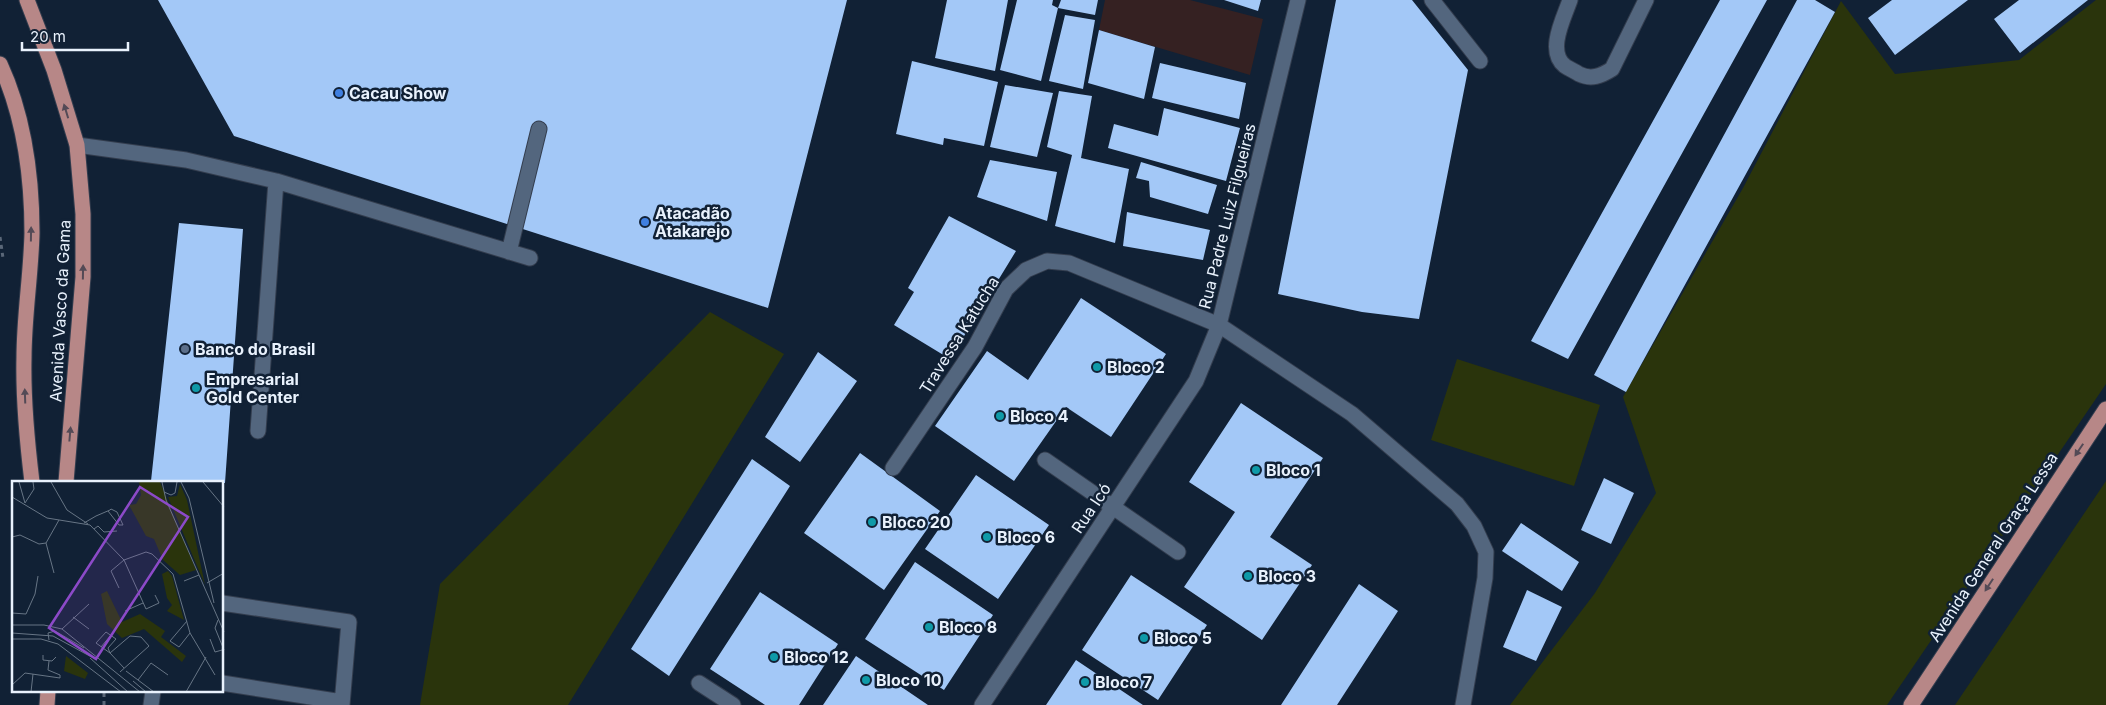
<svg xmlns="http://www.w3.org/2000/svg" width="2106" height="705" font-family="Inter,sans-serif">
<style>
.education{fill:#352122}
.green{fill:#2a340c}
.building{fill:#a3c8f7}
.lines{fill:none;stroke-linecap:round;stroke-linejoin:round}
.minor-casing{stroke:#333d4e;stroke-width:17}
.major-casing{stroke:#333d4e;stroke-width:17}
.path{stroke:#5a6778;stroke-width:3;stroke-dasharray:4 4;stroke-linecap:butt}
.minor{stroke:#53667e;stroke-width:15}
.major{stroke:#b78787;stroke-width:15}
.oneway{fill:#534a56}
.shop-dot{fill:#3f7fe0;stroke:#112135;stroke-width:2}
.service-dot{fill:#5c6f8a;stroke:#112135;stroke-width:2}
.culture-dot{fill:#0f9aa8;stroke:#112135;stroke-width:2}
.labels{text-anchor:middle;stroke-width:5;stroke-linejoin:round;paint-order:stroke}
.poi-label{font-size:16px;font-weight:bold;fill:#e9f2fd;stroke:#112135;text-anchor:start}
.street-label{font-size:16px;fill:#e9f2fd;stroke:#112135}
.inset-road{fill:none;stroke:#677585;stroke-width:1}
.view{fill:#8c4ac8;fill-opacity:0.15;stroke:#8c4ac8;stroke-width:2.5}
.inset-edge{fill:none;stroke:#e9f2fd;stroke-width:2.5}
</style>
<rect width="100%" height="100%" fill="#112135"/>
<!-- education -->
<path class="education" d="M1105,0H1190L1263,19L1250,75L1099,30Z"/>
<!-- green -->
<path class="green" d="M2096,0H2106V384L1887,705H1510L1595,593L1656,493L1623,397L1743,188L1841,1L1895,74L2019,60Z
M710,312L784,354L568,705H420L440,584Z
M1457,359L1600,405L1574,486L1431,440Z
M2106,481V705H1955Z"/>
<!-- building -->
<path class="building" d="M158,0H847L768,308L234,136Z
M947,0H1008L995,71L935,58Z
M1017,0H1053L1052,5L1058,8L1041,81L1000,70Z
M1061,0H1098L1095,15L1058,8Z
M1224,0H1261L1258,11Z
M1336,0H1412L1468,70L1419,319L1362,312L1278,294Z
M1720,0H1767L1568,359L1531,341Z
M1797,0H1815L1835,12L1626,392L1594,375Z
M1892,0H1968L1895,55L1868,18Z
M2019,0H2088L2020,53L1994,19Z
M1065,15L1095,20L1083,89L1049,81Z
M1099,30L1155,47L1144,99L1088,83Z
M912,61L998,82L984,146L944,138L943,145L896,134Z
M1160,63L1246,83L1239,119L1152,98Z
M1005,85L1053,93L1037,157L990,147Z
M1059,91L1092,96L1081,158L1129,169L1115,243L1055,226L1072,155L1047,147Z
M1164,108L1240,128L1226,181L1108,148L1114,124L1158,136Z
M990,160L1057,172L1047,221L977,197Z
M1141,162L1217,185L1208,214L1150,197L1149,181L1136,178Z
M1127,212L1210,230L1203,260L1123,246Z
M949,216L1016,251L950,359L894,325L914,292L908,288Z
M179,223L243,229L225,483L151,481Z
M1081,298L1166,354L1111,437L1066,407L1014,481L935,426L987,351L1028,380Z
M818,352L857,381L800,462L765,437Z
M1241,403L1323,458L1270,537L1312,565L1262,640L1184,587L1235,512L1189,482Z
M860,453L940,511L884,590L804,533Z
M752,459L790,486L669,676L631,649Z
M976,475L1049,525L998,599L925,549Z
M1604,478L1634,493L1611,544L1581,530Z
M1521,523L1579,562L1562,591L1502,551Z
M915,562L993,615L944,690L865,639Z
M1131,575L1207,625L1158,700L1082,650Z
M1359,584L1398,611L1337,705H1281Z
M1527,590L1562,607L1536,661L1503,647Z
M760,592L838,644L799,705H765L710,669Z
M856,656L928,705H823Z
M1076,660L1143,705H1046Z"/>
<g class="lines">
<defs>
<path id="minor" d="M1298,0L1219,325L1352,414L1457,504L1474,526L1486,552L1485,578L1463,705
M1432,0L1480,61
M1570,0C1564,18 1546,51 1565,66C1569,69 1575,71 1579,74C1591,80 1601,76 1612,69L1646,0
M77,145L186,160L276,181L530,258
M509,252L539,129
M258,431L276,181
M1045,460L1178,552
M893,468L975,347L1006,289L1026,270L1047,261L1069,263L1219,325L1196,381L982,705
M222,603L349,622L342,705
M222,683L342,702
M699,683L733,705
M151,705L153,691"/>
<path id="major" d="M27,0L54,70L77,145L83,214V277L66,482
M0,64C24,116 32,176 32,233C31,275 24,316 24,358C23,400 27,441 32,482
M47,705L48,691
M1911,705L2106,409"/>
</defs>
<!-- minor casing -->
<use href="#minor" class="minor-casing"/>
<!-- major casing -->
<use href="#major" class="major-casing"/>
<!-- path -->
<path class="path" d="M0,237L3,258
M104,705V691"/>
<!-- minor -->
<use href="#minor" class="minor"/>
<!-- major -->
<use href="#major" class="major"/>
</g>
<!-- one-way arrows -->
<defs><path id="oneway-solid" d="M-6-.8H1V-3.2L6.5 0L1 3.2V.8H-6Z" transform="scale(1.25)"/></defs>
<g class="oneway">
<use href="#oneway-solid" transform="translate(66 111) rotate(-107)"/>
<use href="#oneway-solid" transform="translate(31 234) rotate(-89)"/>
<use href="#oneway-solid" transform="translate(83 272) rotate(-89)"/>
<use href="#oneway-solid" transform="translate(25 396) rotate(-92)"/>
<use href="#oneway-solid" transform="translate(70 434) rotate(-85)"/>
<use href="#oneway-solid" transform="translate(2079 450) rotate(124)"/>
<use href="#oneway-solid" transform="translate(1989 585) rotate(123)"/>
</g>
<!-- markers -->
<g class="shop-dot">
<circle cx="339" cy="93" r="5"/>
<circle cx="645" cy="222" r="5"/>
</g>
<circle class="service-dot" cx="185" cy="349" r="5"/>
<g class="culture-dot">
<circle cx="1097" cy="367" r="5"/>
<circle cx="196" cy="388" r="5"/>
<circle cx="1000" cy="416" r="5"/>
<circle cx="1256" cy="470" r="5"/>
<circle cx="872" cy="522" r="5"/>
<circle cx="987" cy="537" r="5"/>
<circle cx="1248" cy="576" r="5"/>
<circle cx="929" cy="627" r="5"/>
<circle cx="1144" cy="638" r="5"/>
<circle cx="774" cy="657" r="5"/>
<circle cx="866" cy="680" r="5"/>
<circle cx="1085" cy="682" r="5"/>
</g>
<g class="labels">
<!-- poi labels -->
<g class="poi-label">
<text x="349" y="99">Cacau Show</text>
<text x="655" y="219">Atacadão<tspan x="655" dy="18">Atakarejo</tspan></text>
<text x="195" y="355">Banco do Brasil</text>
<text x="1107" y="373">Bloco 2</text>
<text x="206" y="385">Empresarial<tspan x="206" dy="18">Gold Center</tspan></text>
<text x="1010" y="422">Bloco 4</text>
<text x="1266" y="476">Bloco 1</text>
<text x="882" y="528">Bloco 20</text>
<text x="997" y="543">Bloco 6</text>
<text x="1258" y="582">Bloco 3</text>
<text x="939" y="633">Bloco 8</text>
<text x="1154" y="644">Bloco 5</text>
<text x="784" y="663">Bloco 12</text>
<text x="876" y="686">Bloco 10</text>
<text x="1095" y="688">Bloco 7</text>
</g>
<!-- street labels -->
<g class="street-label">
<text transform="translate(1227 216) rotate(-76)" y="6">Rua Padre Luiz Filgueiras</text>
<text transform="translate(60 311) rotate(-87)" y="6">Avenida Vasco da Gama</text>
<text transform="translate(959 335) rotate(-58)" y="6">Travessa Katucha</text>
<text transform="translate(1091 508) rotate(-56)" y="6">Rua Icó</text>
<text transform="translate(1993 547) rotate(-57)" y="6">Avenida General Graça Lessa</text>
</g>
</g>
<!-- overview -->
<g transform="translate(12 481)">
<rect width="211" height="211" fill="#112135"/>
<path d="M127,1H148L184,89L168,94L151,79L142,58L134,55L117,24L124,23L129,14ZM168,3L175,19L193,104L156,16L165,15ZM156,90L160,95L172,139L155,130L160,124L155,117L150,93ZM95,110L110,141L128,133L153,150L149,156L174,175L170,181L132,148L110,157L95,143L89,113ZM54,175L76,192L73,198L52,190Z" fill="#2a340c"/>
<path class="inset-road" d="M7,1L13,22M39,1L55,29L76,43M150,1L154,19L212,151M169,1L177,17L202,122M191,1L212,26M152,11L159,14L163,12L165,1M0,16L35,37L78,44L112,79L134,71L140,73L161,93L178,152L203,194M13,22L22,8L21,1M72,42L84,35L98,29L99,28L105,31L111,44H107L96,30M82,48L86,45L92,51L105,50M0,56L8,54L27,63L34,62M34,62L42,92M34,62L47,39M172,100L187,94M195,102L212,92M107,107L99,90L112,79L134,128L147,122L143,114M113,130L131,122M0,132L14,133L23,113L26,95M61,136L77,148M206,139L203,147L212,169M175,140L158,160L167,166L178,152M0,144H32L50,148L128,211M50,148L77,123M94,151L104,158L96,167L98,172L84,162ZM0,152L41,155L85,179M0,158H29L46,163L109,211M198,158L203,171L210,169M37,159L36,152L43,150L72,167M89,166L99,154M31,174V179L40,180L44,176M78,177L116,211M114,190L142,211M108,191L137,165L129,156L118,155L98,172L112,187M126,199L139,182L156,194M121,200L134,211M0,204L13,192L48,197V194L36,189L37,180M19,211L21,193M174,211L194,176"/>
<path class="view" d="M128,6L176,36L84,178L37,147Z"/>
<rect width="211" height="211" class="inset-edge"/>
</g>
<!-- scale -->
<path d="M22 42v8h106v-8" fill="none" stroke="#e9f2fd" stroke-width="2.5"/>
<text x="30" y="42" font-size="15" fill="#e9f2fd" stroke="#112135" stroke-width="4" paint-order="stroke">20 m</text>
</svg>
